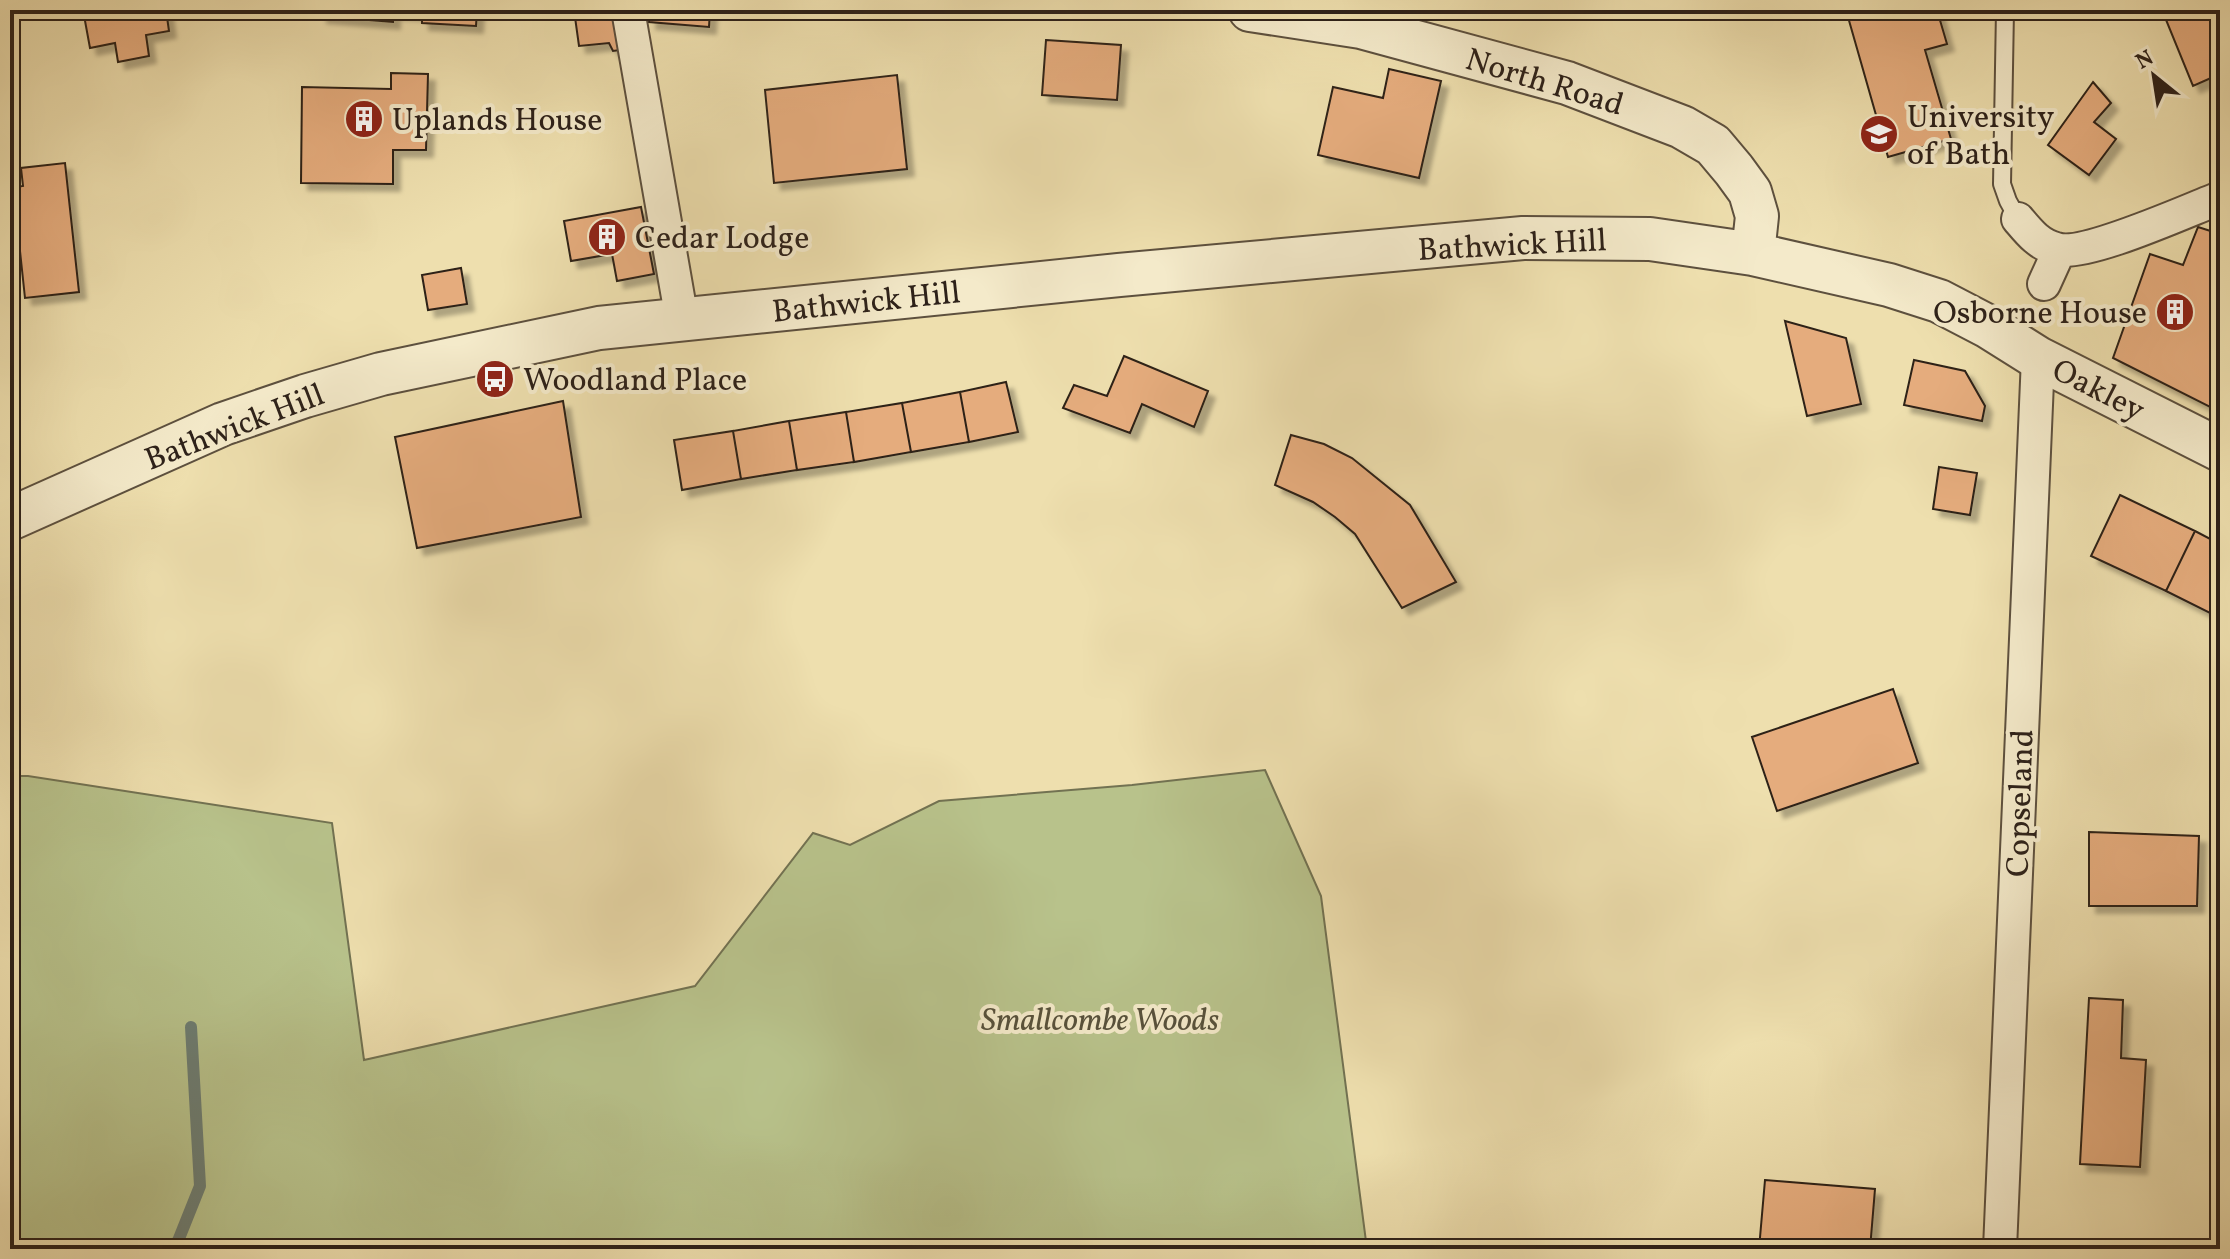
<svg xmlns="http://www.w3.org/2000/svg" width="2230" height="1259" font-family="Vollkorn,serif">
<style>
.green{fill:#b8c28b;stroke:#727252;stroke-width:2}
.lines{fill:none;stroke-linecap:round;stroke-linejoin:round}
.stream{stroke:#6e7e73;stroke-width:12}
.building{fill:#e5ac7d;stroke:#2d2119;stroke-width:2;filter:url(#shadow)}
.service-casing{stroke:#5d503e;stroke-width:20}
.minor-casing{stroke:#5d503e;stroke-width:36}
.tertiary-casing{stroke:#5d503e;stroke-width:46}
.service{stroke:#f4eaca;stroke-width:16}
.minor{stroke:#f4eaca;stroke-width:32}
.tertiary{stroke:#f4eaca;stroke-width:42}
.labels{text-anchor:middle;stroke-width:8;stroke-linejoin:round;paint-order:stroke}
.street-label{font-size:32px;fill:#2d2119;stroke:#f4eaca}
.poi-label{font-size:32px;fill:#2d2119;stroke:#f4eaca;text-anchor:start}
.park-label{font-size:32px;font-style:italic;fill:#57513b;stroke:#f4eaca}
</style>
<defs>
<filter id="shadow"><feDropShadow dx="7" dy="7" stdDeviation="2" flood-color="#0004"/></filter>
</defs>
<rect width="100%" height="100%" fill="#eedfae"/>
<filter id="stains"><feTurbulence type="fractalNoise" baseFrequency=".0025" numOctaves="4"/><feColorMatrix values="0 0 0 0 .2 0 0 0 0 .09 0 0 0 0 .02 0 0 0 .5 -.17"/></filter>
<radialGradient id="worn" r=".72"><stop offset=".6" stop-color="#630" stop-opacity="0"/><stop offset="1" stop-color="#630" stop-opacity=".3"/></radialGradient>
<!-- green -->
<path class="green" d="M1265,770L1321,896L1367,1249H10V776H28L332,823L364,1060L695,986L813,833L850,845L939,801L1132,785Z"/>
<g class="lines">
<!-- stream -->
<path class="stream" d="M169,1249L178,1241L200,1186L191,1027"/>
</g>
<!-- building -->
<path class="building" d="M83,10H166L169,31L146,35L149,56L118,62L115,43L90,48Z
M320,10H422V14L393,12V22L320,16Z
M422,10H477L476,26L422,23Z
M574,10H621L628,49L613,51L609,43L579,46Z
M650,10H710L709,27L649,22Z
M1846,10H1937L1947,44L1925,50L1951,139L1888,157Z
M2162,10H2220V74L2193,86Z
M1046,40L1121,45L1117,100L1042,95Z
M1389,69L1441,81L1419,178L1318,155L1333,87L1383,98Z
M391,73L428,74L426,150H393V184L301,183L302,87L391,89Z
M897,75L907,169L774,183L765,90Z
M2093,82L2111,103L2094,122L2116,139L2089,175L2048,145Z
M65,163L79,292L25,298L20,251L10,252V188L23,186L21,168Z
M641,207L654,274L617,281L612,254L571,261L564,221Z
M2198,227L2220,234V412L2113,358L2150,254L2183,265Z
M461,268L467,304L428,310L422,275Z
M1785,321L1846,338L1861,404L1807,416Z
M1124,356L1208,391L1194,427L1142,404L1130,433L1063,408L1074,385L1107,396Z
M1914,360L1965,371L1985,406L1982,421L1904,405Z
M1006,382L1018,432L969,442L960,392Z
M960,392L969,442L911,452L902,403Z
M563,401L581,517L417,548L395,437Z
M902,403L911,452L854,462L846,412Z
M846,412L854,462L797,470L789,421Z
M789,421L797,470L741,479L733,431Z
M733,431L741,479L682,490L674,440Z
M1291,435L1324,444L1352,458L1410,505L1456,582L1402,608L1355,534L1335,517L1313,502L1275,485Z
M1939,467L1977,473L1970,515L1933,509Z
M2120,495L2195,531L2166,591L2091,556Z
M2195,531L2220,544V618L2166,591Z
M1893,689L1918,763L1777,811L1752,737Z
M2089,832L2199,836L2197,906H2089Z
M2089,998L2123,1000L2121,1058L2146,1060L2140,1167L2080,1164Z
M1765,1180L1875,1189L1870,1249H1759Z
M2102,1240L2107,1249H2085Z"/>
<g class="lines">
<defs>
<path id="service" d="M2005,10L2002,184L2008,201L2018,219"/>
<path id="minor" d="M628,10L682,320
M2018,219C2029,232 2038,244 2056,249C2084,258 2188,210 2220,198
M2044,284L2059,251
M2000,1249L2038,358"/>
<path id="tertiary" d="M1250,10L1361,27L1567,83L1682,127L1713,145L1734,170L1750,192L1757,216L1753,254
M10,519L223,424L305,396L381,374L599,328L1119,275L1523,238L1650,239L1753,254L1889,285L1939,301L1987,326L2038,358L2220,450"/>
</defs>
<!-- service casing -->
<use href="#service" class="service-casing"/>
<!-- minor casing -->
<use href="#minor" class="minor-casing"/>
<!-- tertiary casing -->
<use href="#tertiary" class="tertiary-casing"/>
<!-- service -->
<use href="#service" class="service"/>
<!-- minor -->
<use href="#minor" class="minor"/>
<!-- tertiary -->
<use href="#tertiary" class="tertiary"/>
</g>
<!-- icons -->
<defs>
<symbol id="building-disc" viewBox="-11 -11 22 22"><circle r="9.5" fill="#8f2418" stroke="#f4eaca"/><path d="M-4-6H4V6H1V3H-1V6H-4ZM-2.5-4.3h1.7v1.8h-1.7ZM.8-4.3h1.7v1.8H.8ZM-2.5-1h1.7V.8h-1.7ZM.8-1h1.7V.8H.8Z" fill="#fff"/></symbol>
<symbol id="university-disc" viewBox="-11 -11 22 22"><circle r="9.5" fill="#8f2418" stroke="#f4eaca"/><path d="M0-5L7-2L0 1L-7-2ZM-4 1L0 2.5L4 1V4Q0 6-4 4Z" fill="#fff"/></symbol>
<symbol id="bus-disc" viewBox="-11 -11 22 22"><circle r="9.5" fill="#8f2418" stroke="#f4eaca"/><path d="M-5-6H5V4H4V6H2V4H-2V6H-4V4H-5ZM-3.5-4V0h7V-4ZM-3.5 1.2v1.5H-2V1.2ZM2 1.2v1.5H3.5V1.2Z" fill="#fff"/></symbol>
</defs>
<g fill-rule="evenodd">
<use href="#building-disc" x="342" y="97" width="44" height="44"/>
<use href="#university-disc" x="1857" y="112" width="44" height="44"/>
<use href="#building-disc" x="585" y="215" width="44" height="44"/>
<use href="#building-disc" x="2153" y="290" width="44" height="44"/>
<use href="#bus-disc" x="473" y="357" width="44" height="44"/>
</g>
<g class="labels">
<!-- street labels -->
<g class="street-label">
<text transform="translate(1545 81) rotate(17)" y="11">North Road</text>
<text transform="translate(1512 244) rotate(-3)" y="11">Bathwick Hill</text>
<text transform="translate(866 301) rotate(-6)" y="11">Bathwick Hill</text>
<text transform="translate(2099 389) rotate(27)" y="11">Oakley</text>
<text transform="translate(234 426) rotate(-21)" y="11">Bathwick Hill</text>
<text transform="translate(2019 803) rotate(-88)" y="11">Copseland</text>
</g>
<!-- poi labels -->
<g class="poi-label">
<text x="1907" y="127">University<tspan x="1907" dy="37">of Bath</tspan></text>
<text x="392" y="130">Uplands House</text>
<text x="635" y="248">Cedar Lodge</text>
<text x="2147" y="323" text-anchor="end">Osborne House</text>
<text x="523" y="390">Woodland Place</text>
</g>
<!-- park labels -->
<g class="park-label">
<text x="1100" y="1030">Smallcombe Woods</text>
</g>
</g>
<!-- margin -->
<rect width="2230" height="1259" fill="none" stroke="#eedfae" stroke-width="40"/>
<rect x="12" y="12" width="2206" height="1235" fill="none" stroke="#2d2119" stroke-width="4"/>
<rect x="20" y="20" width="2190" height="1219" fill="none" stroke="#2d2119" stroke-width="2"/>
<!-- north arrow -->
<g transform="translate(2154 76) rotate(330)" stroke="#f4eaca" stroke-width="6" paint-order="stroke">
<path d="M0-6L14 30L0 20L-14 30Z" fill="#2d2119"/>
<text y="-12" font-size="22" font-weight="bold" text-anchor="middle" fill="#2d2119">N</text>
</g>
<rect width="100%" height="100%" filter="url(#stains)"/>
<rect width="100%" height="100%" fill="url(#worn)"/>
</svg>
